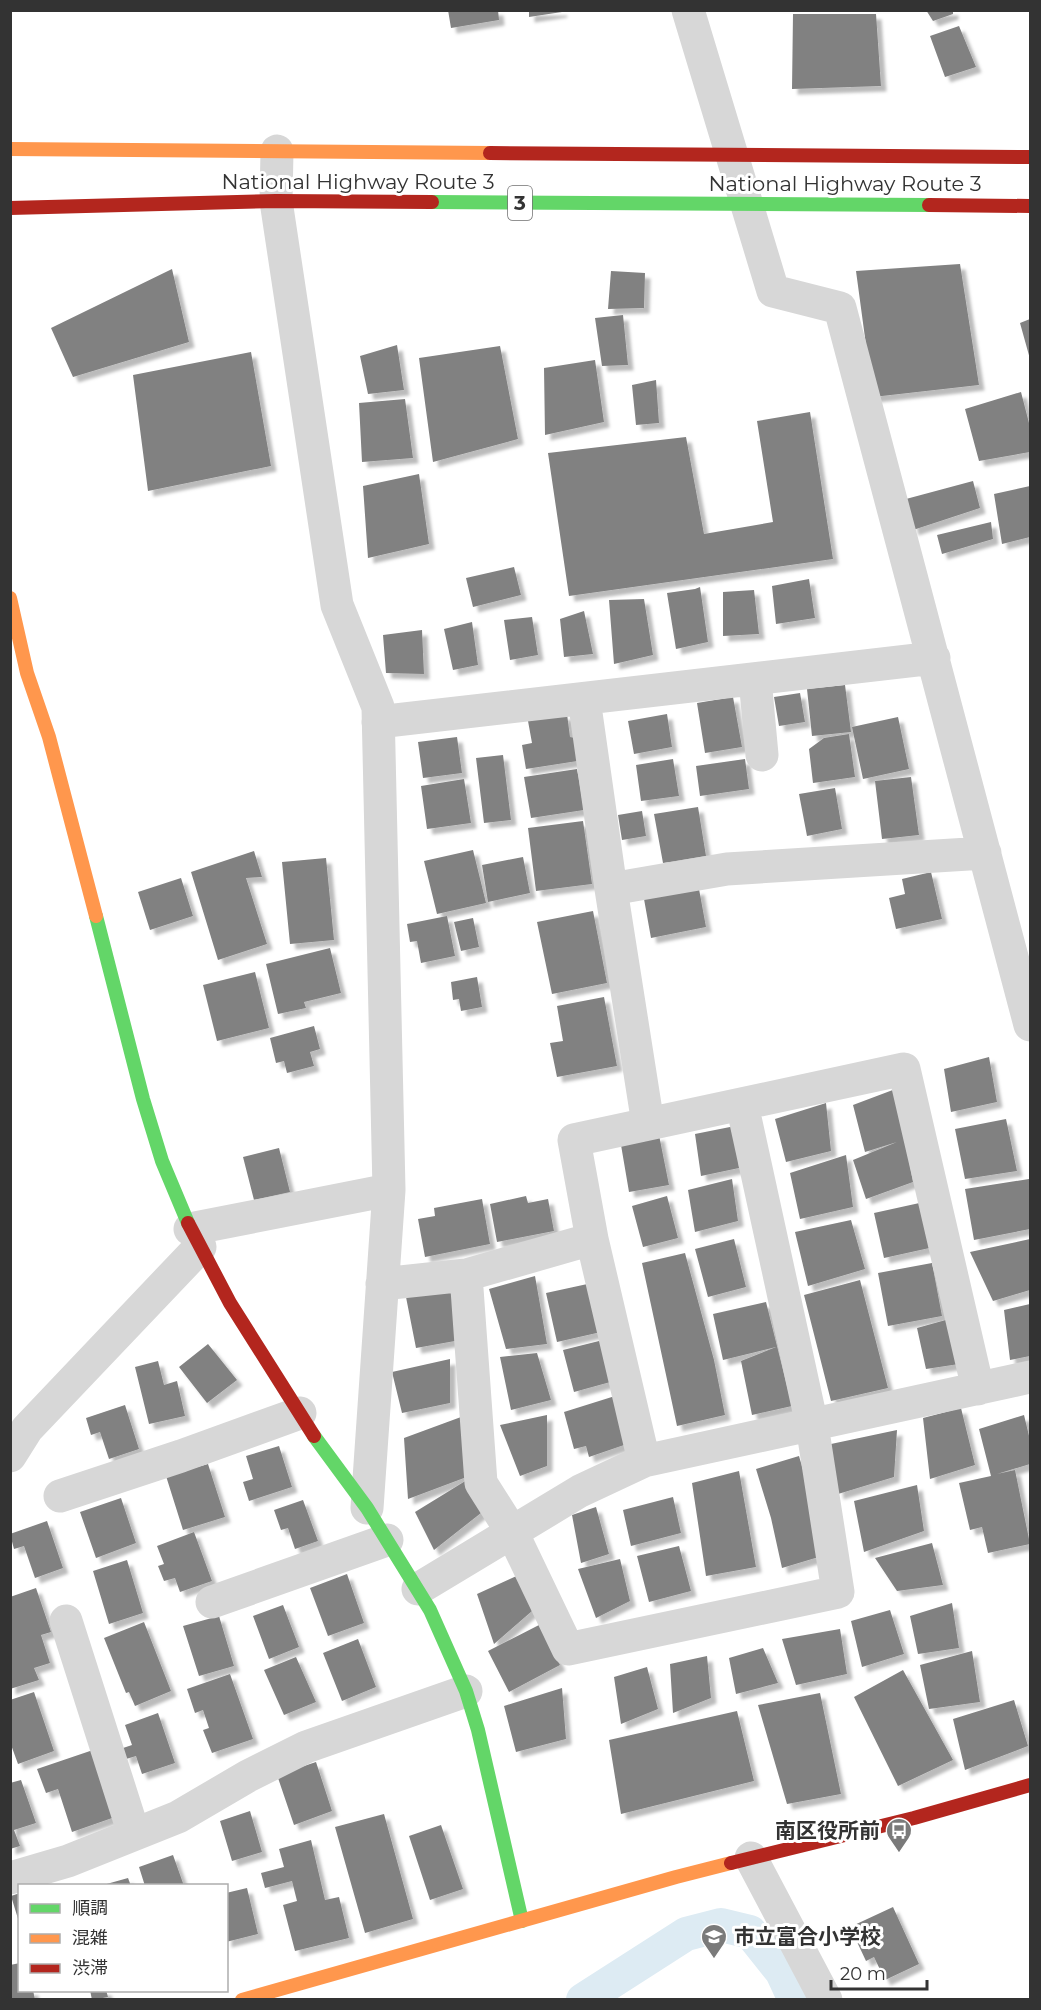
<svg xmlns="http://www.w3.org/2000/svg" width="1041" height="2010" font-family="Montserrat,'Noto Sans JP',sans-serif">
<style>
.lines{fill:none;stroke-linecap:round;stroke-linejoin:round}
.canal{stroke:#ddebf3;stroke-width:34}
.building{fill:#818181;filter:url(#shadow)}
.street{stroke:#d7d7d7;stroke-width:33}
.fast{stroke:#63d668;stroke-width:14}
.slow{stroke:#ff974d;stroke-width:14}
.jam{stroke:#b3261e;stroke-width:14}
.labels{text-anchor:middle;stroke-width:6;stroke-linejoin:round;paint-order:stroke}
.shield{fill:#fff;stroke:#707070;stroke-width:1.5}
.shield-label{font-size:20px;font-weight:bold;fill:#333}
.street-label{font-size:21px;fill:#333;stroke:#fff}
.poi-label{font-size:21px;font-weight:bold;fill:#333;stroke:#fff;text-anchor:end}
</style>
<defs>
<filter id="shadow"><feDropShadow dx="5.5" dy="5.5" stdDeviation="1.5" flood-color="#0004"/></filter>
</defs>
<rect width="100%" height="100%" fill="#fff"/>
<g class="lines">
<!-- canal -->
<path class="canal" d="M583,2000L686,1934L721,1925L750,1932L782,1972L795,2000"/>
</g>
<!-- building -->
<path class="building" d="M448,10H498L499,20L451,28Z
M529,10H562V12L529,17Z
M926,10H953V14L933,21Z
M793,14H876L881,86L792,89Z
M959,26L976,67L945,77L930,36Z
M960,264L979,385L873,397L856,271Z
M172,269L189,342L73,377L51,328Z
M611,271L645,273L644,308L608,309Z
M623,315L628,365L602,366L595,318Z
M1030,319V359L1020,323Z
M397,345L404,390L368,394L360,356Z
M500,346L518,439L433,462L419,358Z
M251,352L271,466L148,491L133,375Z
M595,360L604,422L545,435L544,368Z
M656,380L659,423L636,425L632,385Z
M1021,392L1030,427V452L979,461L965,409Z
M405,399L413,458L362,462L359,403Z
M810,412L833,559L569,596L548,453L686,437L704,534L773,522L757,421Z
M419,474L429,544L368,558L363,486Z
M973,481L980,508L913,530L906,499Z
M1030,486V537L1002,544L994,494Z
M991,522L993,539L942,554L937,535Z
M514,567L521,595L473,607L466,578Z
M809,579L815,618L776,624L772,586Z
M700,587L708,642L676,649L667,593L695,589Z
M754,590L759,634L723,636V592Z
M644,599L653,655L614,664L609,600Z
M584,611L593,654L564,657L560,619Z
M532,617L538,655L510,660L504,620Z
M472,622L478,665L453,670L444,629Z
M422,630L424,674L386,673L383,635Z
M845,685L851,732L812,736L807,689Z
M800,693L805,722L779,726L774,697Z
M733,697L742,747L705,753L697,703Z
M567,714L570,737L581,739L584,760L526,769L522,745L532,743L528,721Z
M667,714L672,747L634,754L628,721Z
M898,717L909,769L863,779L852,727Z
M849,734L855,777L813,783L809,749L824,738Z
M457,737L462,773L423,778L418,742Z
M503,755L511,820L484,823L476,758Z
M673,759L679,796L641,801L636,765Z
M745,759L749,789L700,796L696,766Z
M577,769L584,810L531,818L524,777Z
M911,777L919,835L882,839L875,781Z
M464,779L471,823L427,829L421,786Z
M835,788L842,829L807,836L799,794Z
M698,807L706,856L663,863L654,814Z
M642,811L646,836L622,840L618,815Z
M583,821L592,884L536,891L528,828Z
M473,850L486,903L437,914L424,861Z
M254,851L262,877L246,878L267,944L218,960L191,872Z
M523,857L530,893L488,902L482,865Z
M326,858L334,940L290,944L282,862Z
M931,872L942,919L896,929L889,898L905,894L902,879Z
M181,878L193,916L150,930L138,892Z
M699,889L706,927L651,938L644,899Z
M593,911L607,983L552,994L537,922Z
M447,916L455,956L421,963L417,941L410,942L407,924Z
M473,918L479,947L461,951L454,922Z
M330,948L341,993L304,1002L306,1008L278,1014L266,964Z
M255,972L269,1028L217,1041L203,985Z
M477,977L482,1007L461,1011L459,999L453,1000L451,982Z
M604,997L617,1066L557,1077L550,1043L563,1041L557,1006Z
M314,1026L320,1049L310,1052L314,1066L287,1073L284,1061L276,1063L270,1038Z
M989,1057L997,1102L951,1112L944,1069Z
M906,1085L905,1139L913,1182L866,1199L853,1160L897,1142L865,1152L853,1105Z
M826,1103L831,1151L786,1162L775,1119Z
M1006,1119L1017,1171L965,1179L955,1129Z
M735,1126L739,1168L701,1176L695,1134Z
M659,1135L669,1185L629,1192L621,1145Z
M279,1148L290,1192L254,1200L243,1157Z
M846,1155L853,1207L800,1219L790,1173Z
M732,1179L738,1221L695,1232L688,1190Z
M1029,1179L1030,1229L974,1240L965,1189Z
M526,1196L528,1203L548,1199L554,1231L497,1242L490,1204Z
M667,1196L678,1238L643,1247L632,1206Z
M482,1199L490,1244L425,1257L418,1219L435,1216L434,1208Z
M924,1202L934,1247L884,1258L874,1213Z
M851,1220L865,1269L808,1286L795,1232Z
M734,1239L746,1287L708,1297L695,1249Z
M1030,1239V1290L993,1301L970,1252Z
M685,1253L714,1360L725,1415L677,1426L642,1263Z
M932,1263L942,1316L888,1326L878,1273Z
M535,1276L547,1344L506,1349L489,1289Z
M860,1280L888,1388L831,1401L804,1295Z
M592,1283L601,1332L557,1342L546,1293Z
M452,1284L455,1341L416,1348L405,1292Z
M766,1302L792,1406L752,1415L741,1361L776,1347L723,1360L713,1314Z
M1030,1304V1356L1010,1360L1004,1310Z
M953,1318L959,1364L926,1369L917,1328Z
M603,1340L614,1381L574,1392L563,1350Z
M208,1344L237,1380L207,1403L179,1367Z
M537,1353L551,1400L511,1410L500,1357Z
M450,1359V1403L402,1413L392,1372Z
M158,1361L164,1385L177,1381L185,1416L149,1424L135,1367Z
M615,1396L624,1445L589,1457L586,1446L574,1449L564,1412Z
M125,1405L139,1449L109,1459L100,1432L91,1435L86,1418Z
M961,1408L975,1465L930,1479L923,1418Z
M547,1415V1466L520,1476L500,1425Z
M1024,1415L1030,1440V1464L997,1474L1015,1470L1030,1544L988,1553L982,1527L970,1530L959,1483L991,1476L979,1429Z
M461,1417L500,1498L434,1550L415,1512L480,1472L408,1499L404,1438Z
M897,1430L894,1477L838,1494L831,1444Z
M279,1446L292,1487L249,1501L243,1482L253,1479L246,1456Z
M799,1456L813,1505L822,1556L782,1568L771,1518L756,1469Z
M208,1464L225,1517L183,1530L166,1476Z
M739,1471L756,1567L706,1576L692,1483Z
M917,1485L924,1531L864,1552L854,1501Z
M673,1497L681,1533L631,1546L623,1510Z
M121,1498L136,1543L96,1558L80,1512Z
M303,1500L318,1541L295,1549L288,1528L281,1530L274,1510Z
M596,1507L609,1554L581,1563L572,1515Z
M47,1521L63,1568L35,1578L24,1546L14,1549L10,1534Z
M194,1532L212,1581L180,1592L175,1578L164,1581L158,1566L164,1564L157,1546Z
M932,1543L943,1585L897,1591L875,1558Z
M679,1546L691,1591L649,1602L637,1556Z
M620,1559L630,1601L596,1618L578,1569Z
M127,1560L143,1613L109,1624L93,1571Z
M347,1574L364,1623L328,1636L310,1588Z
M521,1574L532,1611L494,1644L477,1594Z
M36,1588L51,1632L41,1635L50,1663L34,1668L39,1680L10,1689V1597Z
M952,1603L959,1648L918,1654L910,1616Z
M283,1605L299,1647L269,1659L253,1616Z
M890,1610L904,1654L862,1667L851,1621Z
M219,1616L234,1666L199,1676L183,1626Z
M144,1622L171,1691L135,1706L129,1692L126,1693L104,1638Z
M539,1625L560,1665L509,1692L488,1651Z
M840,1629L847,1674L796,1685L782,1639Z
M358,1639L376,1687L342,1701L323,1653Z
M763,1648L778,1683L736,1694L729,1658Z
M972,1651L980,1702L929,1709L920,1665Z
M707,1656L711,1698L673,1713L670,1664Z
M296,1657L316,1702L284,1715L264,1670Z
M647,1667L658,1709L621,1724L614,1677Z
M903,1670L953,1760L898,1786L854,1697Z
M230,1674L253,1739L212,1753L203,1730L209,1728L203,1710L195,1713L187,1689Z
M562,1688L566,1739L516,1752L504,1706Z
M34,1692L54,1751L18,1764L10,1742V1712L12,1711L10,1700Z
M820,1693L841,1794L787,1804L758,1705Z
M1014,1700L1028,1746L965,1770L953,1719Z
M737,1711L754,1781L621,1814L609,1740Z
M158,1713L175,1763L142,1774L136,1756L126,1759L123,1748L132,1745L125,1725Z
M93,1750L115,1817L72,1832L58,1789L46,1793L37,1769Z
M316,1762L332,1811L294,1825L277,1775Z
M21,1780L36,1823L14,1830L20,1846L10,1849V1783Z
M250,1811L262,1852L232,1861L220,1821Z
M384,1814L413,1919L365,1933L335,1827Z
M441,1825L463,1889L430,1900L409,1836Z
M311,1840L325,1900L339,1897L349,1938L295,1951L283,1905L297,1901L292,1881L265,1888L261,1873L284,1867L279,1849Z
M173,1855L184,1886H145L139,1867Z
M128,1878L131,1886H103V1885Z
M247,1888L258,1934L226,1942V1893Z
M20,1893V1922H19L11,1896Z
M893,1907L919,1964L885,1980L874,1957L866,1961L850,1927Z
M20,1963V1990H33L35,2000H10V1965Z
M90,1990H106L108,1997L92,2000Z"/>
<g class="lines">
<!-- street -->
<path class="street" d="M688,10L773,291L840,308L1030,1025
M277,151L276,201L337,605L378,707L389,1190L367,1508
M755,679L762,755
M584,699L611,889L648,1124
M378,722L934,658
M611,889L727,869L985,853
M190,1229L389,1190
M466,1275L481,1483L512,1532L568,1649L838,1592L812,1425L742,1104
M382,1284L466,1275L592,1239
M10,1456L27,1429L200,1247
M644,1461L592,1239L574,1140L904,1069L978,1389
M60,1496L181,1456L300,1413
M418,1589L580,1491L644,1461L1030,1377
M212,1602L387,1540
M66,1621L134,1834
M751,1858L826,2000
M10,1878L68,1861L178,1817L248,1776L306,1747L466,1691"/>
<!-- fast -->
<path class="fast" d="M432,202L929,205
M96,916L143,1099L162,1161L188,1223
M314,1436L367,1508L430,1610L466,1691L478,1730L522,1921"/>
<!-- slow -->
<path class="slow" d="M10,149L490,153
M10,598L27,673L49,737L96,916
M242,2000L676,1877L731,1863"/>
<!-- jam -->
<path class="jam" d="M490,153L1030,157
M929,205L1030,206
M10,208L276,201L432,202
M188,1223L230,1303L314,1436
M731,1863L914,1818L1030,1785"/>
</g>
<!-- icons -->
<defs>
<symbol id="bus-pin" viewBox="-11 -11 22 30"><path d="M0 17L-7.5 6A9.5 9.5 0 1 1 7.5 6Z" fill="#7a7a7a" stroke="#fff"/><path d="M-5-6H5V4H4V6H2V4H-2V6H-4V4H-5ZM-3.5-4V0h7V-4ZM-3.5 1.2v1.5H-2V1.2ZM2 1.2v1.5H3.5V1.2Z" fill="#fff"/></symbol>
<symbol id="school-pin" viewBox="-11 -11 22 30"><path d="M0 17L-7.5 6A9.5 9.5 0 1 1 7.5 6Z" fill="#7a7a7a" stroke="#fff"/><path d="M0-5L7-2L0 1L-7-2ZM-4 1L0 2.5L4 1V4Q0 6-4 4Z" fill="#fff"/></symbol>
</defs>
<g fill-rule="evenodd">
<use href="#bus-pin" x="884" y="1816" width="30" height="40"/>
<use href="#school-pin" x="699" y="1922" width="30" height="40"/>
</g>
<g class="labels">
<!-- shield labels -->
<rect class="shield" x="508" y="186" width="24" height="34" rx="4.5"/>
<g class="shield-label">
<text x="520" y="210">3</text>
</g>
<!-- street labels -->
<g class="street-label">
<text x="358" y="189">National Highway Route 3</text>
<text x="845" y="191">National Highway Route 3</text>
</g>
<!-- poi labels -->
<g class="poi-label">
<text x="880" y="1838">南区役所前</text>
<text x="734" y="1944" text-anchor="start">市立富合小学校</text>
</g>
</g>
<!-- border -->
<rect width="1041" height="2010" fill="none" stroke="#333333" stroke-width="24"/>
<!-- legend -->
<rect x="18" y="1884" width="210" height="108" fill="#ffffff" stroke="#adadad" stroke-width="1.5"/>
<rect x="30" y="1904" width="30" height="9" fill="#63d668" stroke="#adadad" stroke-width="1.5"/>
<text x="72" y="1914" font-size="18" fill="#333333">順調</text>
<rect x="30" y="1934" width="30" height="9" fill="#ff974d" stroke="#adadad" stroke-width="1.5"/>
<text x="72" y="1944" font-size="18" fill="#333333">混雑</text>
<rect x="30" y="1964" width="30" height="9" fill="#b3261e" stroke="#adadad" stroke-width="1.5"/>
<text x="72" y="1974" font-size="18" fill="#333333">渋滞</text>
<!-- scale -->
<path d="M831 1980v9h96v-9" fill="none" stroke="#333333" stroke-width="3"/>
<text x="840" y="1980" font-size="18" fill="#333333" stroke="#ffffff" stroke-width="4.5" paint-order="stroke">20 m</text>
</svg>
